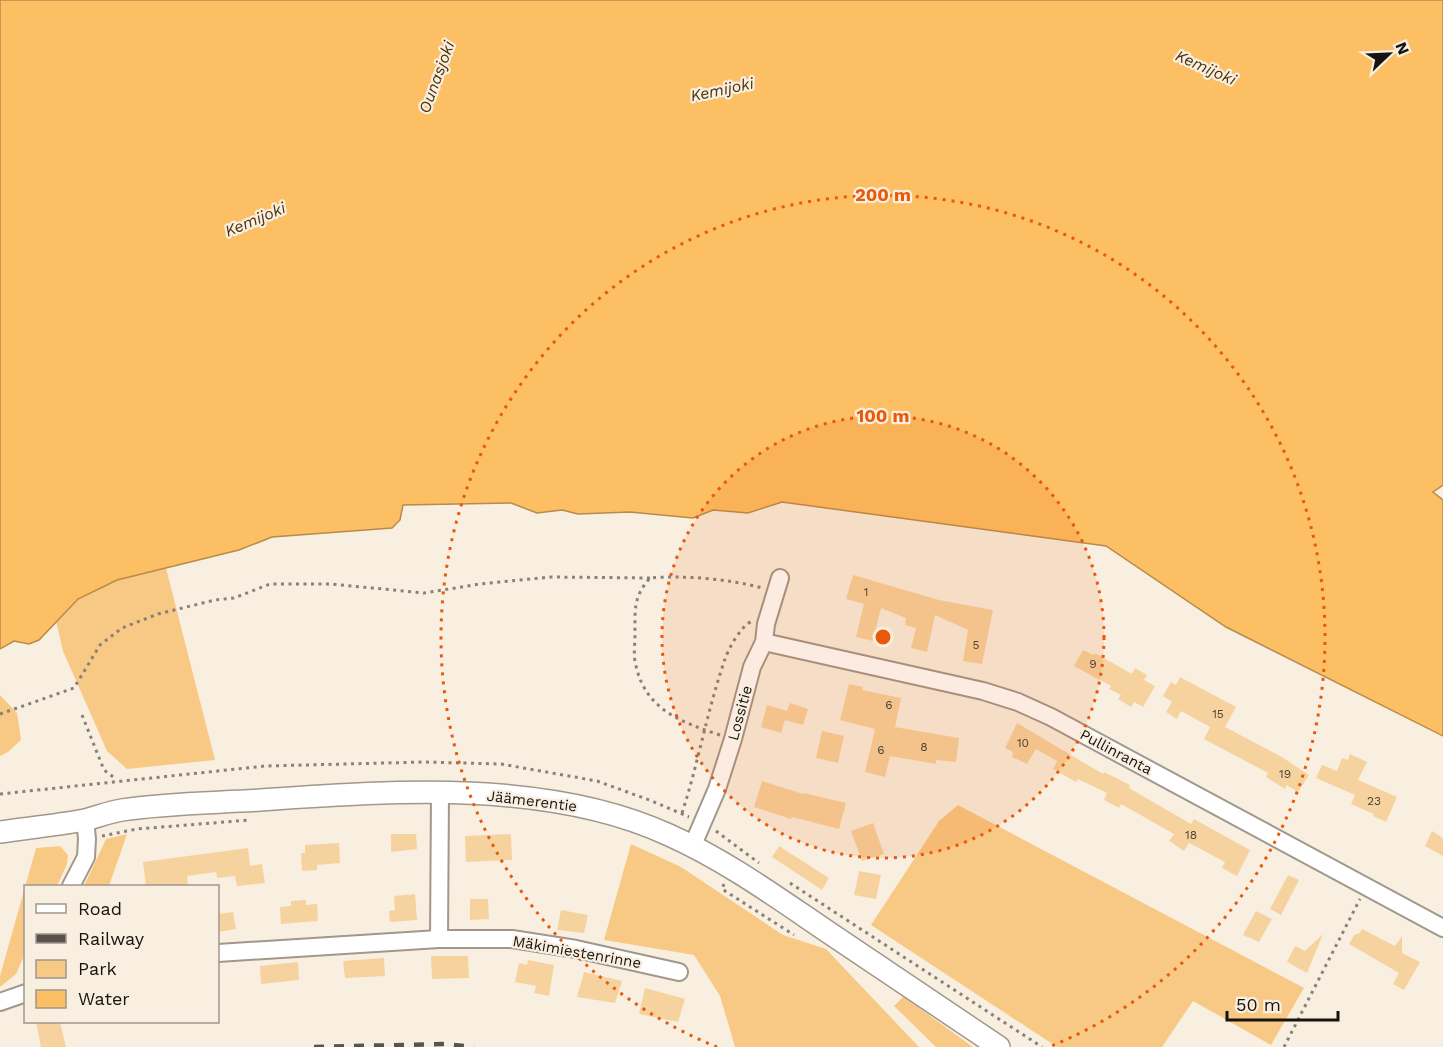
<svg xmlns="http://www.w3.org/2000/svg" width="1443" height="1047" font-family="'Work Sans',sans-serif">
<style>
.green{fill:#f8c985}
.water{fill:#fcbf64;stroke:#b78b4a;stroke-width:1.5}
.building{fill:#f6d29f}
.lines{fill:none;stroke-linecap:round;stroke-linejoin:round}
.minor-casing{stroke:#a1978b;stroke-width:20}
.major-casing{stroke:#a1978b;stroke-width:24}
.path{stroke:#888178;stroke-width:3;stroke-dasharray:3 4.5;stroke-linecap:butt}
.minor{stroke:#fff;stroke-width:16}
.major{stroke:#fff;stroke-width:21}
.rail{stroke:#59534c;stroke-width:4.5;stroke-dasharray:10 10;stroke-linecap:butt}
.ring{fill:none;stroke:#e8590c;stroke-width:3;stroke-dasharray:3 6}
.labels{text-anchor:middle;stroke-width:4.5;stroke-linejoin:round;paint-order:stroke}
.number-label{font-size:12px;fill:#4f4333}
.street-label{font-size:15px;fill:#17130f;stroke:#f9efe1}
.water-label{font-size:16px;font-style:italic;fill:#4b330b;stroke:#f9efe1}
.centre{fill:#e8590c;stroke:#f9efe1;stroke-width:3}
.ring-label{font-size:18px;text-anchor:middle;font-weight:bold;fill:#e8590c;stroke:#f9efe1;stroke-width:4.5;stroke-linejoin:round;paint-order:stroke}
</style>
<rect width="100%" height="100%" fill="#f9efe1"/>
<!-- green -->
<path class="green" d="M166,568L215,760L127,769L107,751L63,651L56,621L78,599L117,580Z
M0,695L17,713L21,740L8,752L0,756Z
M958,805L1304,988L1271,1045L1193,1001L1162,1047H1057L871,925L939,821Z
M127,834L109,886H84L106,839Z
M631,844L681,867L783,935L826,949L919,1047H735L720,996L694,955L604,940Z
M60,846L68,855L67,864L57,886H26L25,954L16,974L0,987V976L36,848Z
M903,997H904L973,1047H936L894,1006Z"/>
<!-- water -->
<path class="water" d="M0,0H1443V485L1433,492L1443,500V736L1226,627L1106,546L782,502L748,513L713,510L693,518L630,512L578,514L562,510L537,513L511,503L403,505L400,520L392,528L272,537L239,550L117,580L78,599L39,640L29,644L14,641L0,649Z"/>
<!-- building -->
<path class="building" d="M853,575L939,600L993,610L982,664L963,661L968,630L935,615L927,652L911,648L916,628L905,625L906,618L881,608L873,641L856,637L864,604L846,599Z
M1083,650L1094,655L1095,653L1132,674L1135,668L1147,675L1144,680L1155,686L1143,707L1134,702L1131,707L1118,699L1121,695L1109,689L1111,686L1074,666Z
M1180,677L1236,707L1225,727L1282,757L1309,775L1298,792L1287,785L1285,789L1266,777L1268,773L1204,739L1210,727L1181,711L1177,719L1166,712L1172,702L1163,696L1171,682L1176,685Z
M849,684L863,687L862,690L901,698L895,727L959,738L956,762L936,760V764L890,756L885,777L865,772L875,729L840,720Z
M790,703L808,709L803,725L785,720L781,733L761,727L767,705L787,711Z
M1017,723L1103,774L1104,772L1130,785L1129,788L1191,824L1194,819L1250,850L1237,876L1222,868L1225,862L1189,843L1184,851L1169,841L1174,834L1121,804L1119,808L1104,800L1107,793L1078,779L1076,782L1053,769L1057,761L1036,749L1027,764L1012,757L1013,752L1005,748Z
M822,731L844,736L838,763L816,758Z
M1350,754L1367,762L1358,780L1397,797L1386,822L1373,816L1374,814L1351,804L1355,795L1316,778L1322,765L1337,771L1342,758L1348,760Z
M762,781L803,794L804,793L846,803L839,829L792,817L791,819L754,807Z
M873,823L884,854L862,861L851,831Z
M1432,831L1443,838V856L1425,846Z
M391,834H416L417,849L391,852Z
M511,834L512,860L466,862L465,836Z
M339,843L340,863L317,865V870L302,871L301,853H305V845Z
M779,846L829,878L822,890L772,857Z
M248,848L250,866L262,864L265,883L237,886L235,876L217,878L216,872L187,876L188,886H146L143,862Z
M859,871L881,875L876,899L854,895Z
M1288,875L1299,880L1281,915L1270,909Z
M415,894L417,920L390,922L389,911L395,910L394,896Z
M470,899H488L489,919L470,920Z
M306,900V905L317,904L318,921L281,924L280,907L291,906V901Z
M561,910L588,915L584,933L557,930Z
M1256,911L1272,919L1259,942L1243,935Z
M233,912L236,929L218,932V914Z
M1362,929L1395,946L1402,936V953L1420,962L1404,990L1393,984L1399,973L1349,944L1354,935L1360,933Z
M1323,934L1307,973L1287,962L1295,946L1305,951Z
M431,956H468L469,978L432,979Z
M384,958L385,976L345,978L343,961Z
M528,960L554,965L549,996L534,993L536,986L515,982L519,963L527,965Z
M298,962L299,980L261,984L260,966Z
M584,972L622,981L615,1003L577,997Z
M645,988L685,999L678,1022L639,1014Z
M36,1022H60L66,1047H41Z"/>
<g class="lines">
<defs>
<path id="minor" d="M764,642L983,691L1018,702L1051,717L1443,928
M692,847L717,789L733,739L752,667L764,642L766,624L780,578
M71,886L86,857L87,839L85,819
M439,939L440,792
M218,953L439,939H512L576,949L679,972
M0,1002L26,993"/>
<path id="major" d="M0,832C28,828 57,825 85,820C97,817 109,812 122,810C167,803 215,803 261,800C391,791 548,779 669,835C725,860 775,896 825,930C883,969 941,1008 999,1047"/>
</defs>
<!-- minor casing -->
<use href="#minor" class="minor-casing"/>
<!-- major casing -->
<use href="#major" class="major-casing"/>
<!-- path -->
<path class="path" d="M0,714L74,688L100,645L122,628L158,614L215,600L234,598L270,584H331L424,593L480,584L551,577L650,578
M82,715L104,770L116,779
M720,735C681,722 646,710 636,666C633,656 635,644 635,634C635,610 633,597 650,578C683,575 730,579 762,588
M0,794L265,766L424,762L501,764L597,781L652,801L689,817
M682,813C698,764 707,712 724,662C728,649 740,627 752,621
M716,831L759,863
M102,836L137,829L250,820
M790,883L1042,1047
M724,884L722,889L794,935
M1284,1047L1360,899"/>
<!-- minor -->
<use href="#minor" class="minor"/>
<!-- major -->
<use href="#major" class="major"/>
<!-- rail -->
<path class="rail" d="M314,1047L444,1044L474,1047"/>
</g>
<!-- distance rings -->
<circle cx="883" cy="637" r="221" fill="#e8590c" fill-opacity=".12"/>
<g class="ring">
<circle cx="883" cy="637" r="221"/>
<path d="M717 1047A442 442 0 1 1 1049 1047"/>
</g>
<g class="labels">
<!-- number labels -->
<g class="number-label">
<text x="866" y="596">1</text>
<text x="976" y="649">5</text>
<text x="1093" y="668">9</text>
<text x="889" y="709">6</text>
<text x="1218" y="718">15</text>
<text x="1023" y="747">10</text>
<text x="924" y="751">8</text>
<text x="881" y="754">6</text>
<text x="1285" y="778">19</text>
<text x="1374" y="805">23</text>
<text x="1191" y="839">18</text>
</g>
<!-- street labels -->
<g class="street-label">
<text transform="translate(740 713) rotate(-75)" y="5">Lossitie</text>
<text transform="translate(1116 752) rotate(28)" y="5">Pullinranta</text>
<text transform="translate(532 801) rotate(7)" y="5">Jäämerentie</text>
<text transform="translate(577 952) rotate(10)" y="5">Mäkimiestenrinne</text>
</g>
<!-- water labels -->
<g class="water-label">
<text transform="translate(1206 67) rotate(24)" y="6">Kemijoki</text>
<text transform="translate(436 77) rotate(-70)" y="6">Ounasjoki</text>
<text transform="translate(722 89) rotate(-12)" y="6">Kemijoki</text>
<text transform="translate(255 219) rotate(-23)" y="6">Kemijoki</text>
</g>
</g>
<circle cx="883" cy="637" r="9" class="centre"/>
<g class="ring-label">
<text x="883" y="201">200 m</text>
<text x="883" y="422">100 m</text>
</g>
<!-- legend -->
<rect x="24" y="885" width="195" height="138" fill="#f9efe1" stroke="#9f978d" stroke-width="1.5"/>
<rect x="36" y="904" width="30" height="9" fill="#ffffff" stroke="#9f978d" stroke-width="1.5"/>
<text x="78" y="915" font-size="18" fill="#17130f">Road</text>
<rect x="36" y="934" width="30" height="9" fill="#59534c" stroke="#9f978d" stroke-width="1.5"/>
<text x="78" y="945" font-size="18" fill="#17130f">Railway</text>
<rect x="36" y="960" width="30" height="18" fill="#f8c985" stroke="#9f978d" stroke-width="1.5"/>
<text x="78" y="975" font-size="18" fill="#17130f">Park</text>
<rect x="36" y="990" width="30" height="18" fill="#fcbf64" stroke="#9f978d" stroke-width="1.5"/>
<text x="78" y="1005" font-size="18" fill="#17130f">Water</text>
<!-- north arrow -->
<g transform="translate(1389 54) rotate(67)" stroke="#f9efe1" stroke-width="4.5" paint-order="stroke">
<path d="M0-4.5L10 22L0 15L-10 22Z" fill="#17130f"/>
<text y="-9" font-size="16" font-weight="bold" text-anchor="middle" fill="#17130f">N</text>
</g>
<!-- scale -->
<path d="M1227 1011v9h111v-9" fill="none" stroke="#17130f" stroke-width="3"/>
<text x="1236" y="1011" font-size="18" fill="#17130f" stroke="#f9efe1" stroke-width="4.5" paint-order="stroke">50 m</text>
</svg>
